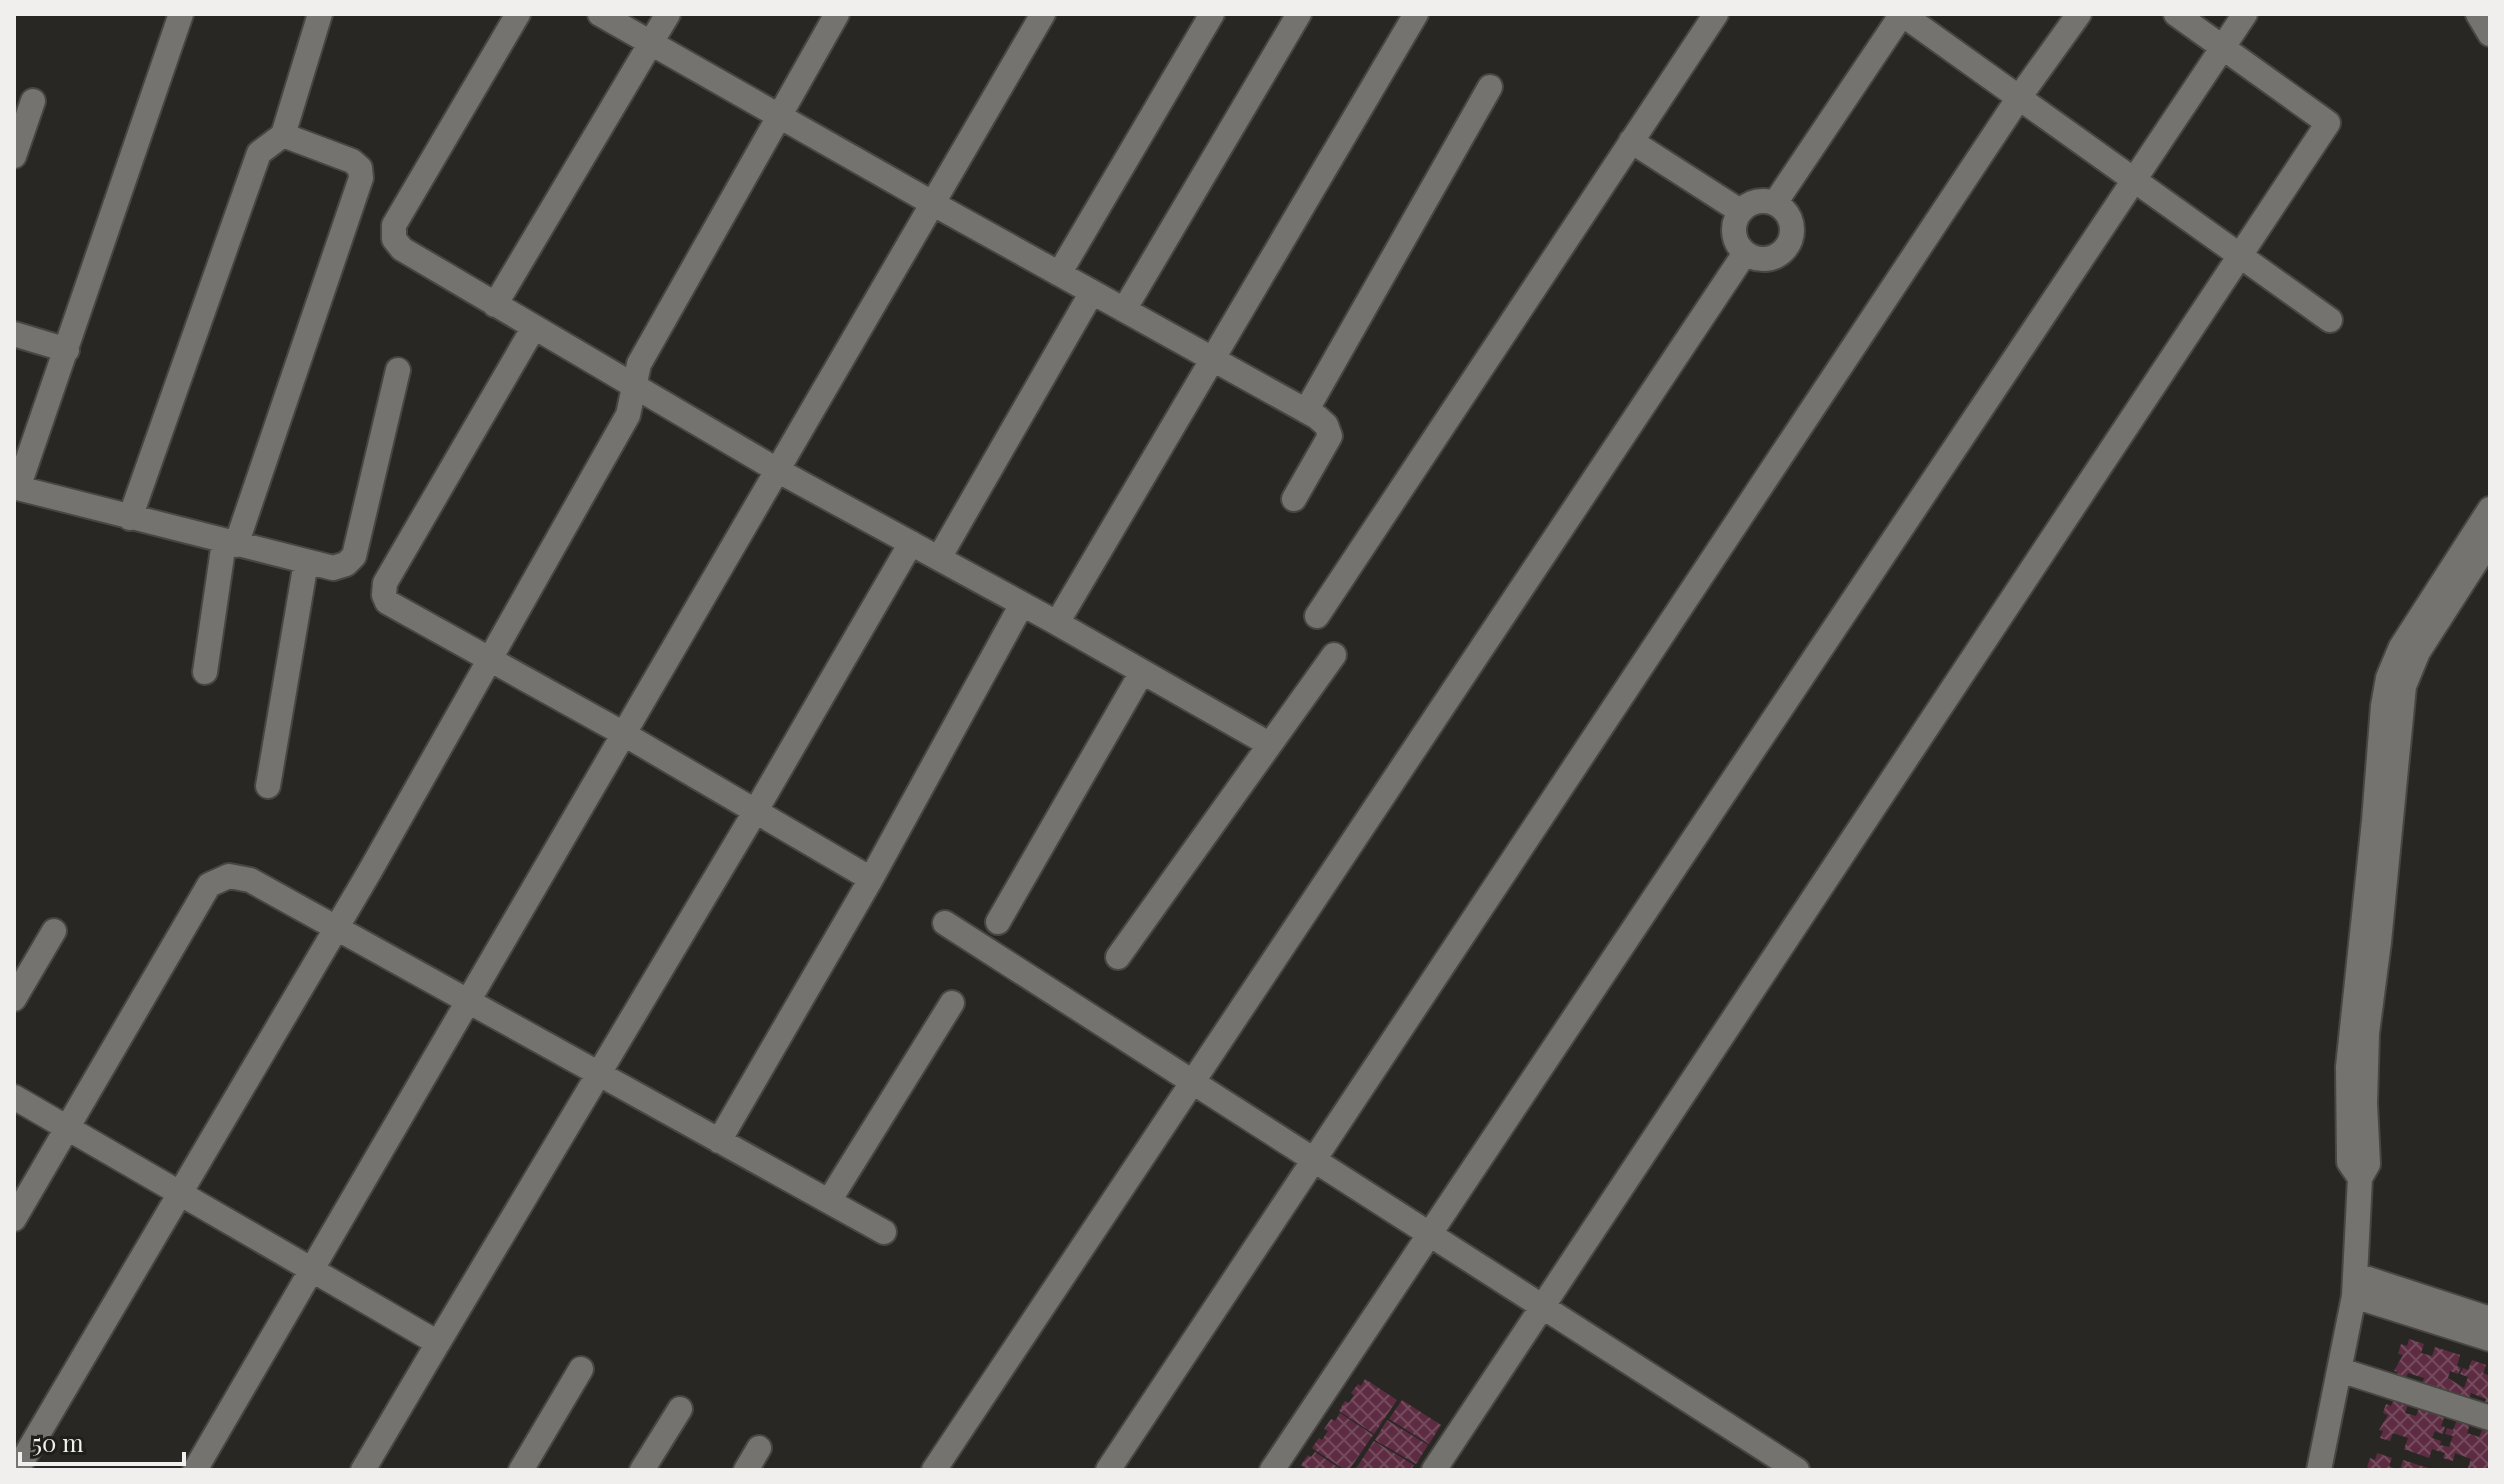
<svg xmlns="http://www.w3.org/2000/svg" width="2504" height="1484" font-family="'Playfair Display',serif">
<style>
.building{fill:url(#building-cross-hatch)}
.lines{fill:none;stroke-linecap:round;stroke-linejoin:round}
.street-casing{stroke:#474643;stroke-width:28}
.street{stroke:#74736f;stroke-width:24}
</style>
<defs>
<pattern id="building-cross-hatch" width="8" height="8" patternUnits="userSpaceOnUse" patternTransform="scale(2)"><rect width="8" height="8" fill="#5e2c42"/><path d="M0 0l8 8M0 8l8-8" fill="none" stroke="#754b5e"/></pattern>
</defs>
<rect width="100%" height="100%" fill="#282723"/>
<!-- building -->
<path class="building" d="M2409,1339L2424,1344L2421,1353L2432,1356L2435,1347L2460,1355L2457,1366L2461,1368L2458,1374L2450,1371L2448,1378L2464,1388L2468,1377L2460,1374L2463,1368L2468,1370L2472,1360L2486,1365L2483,1373L2490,1376V1413L2482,1410L2486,1399L2471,1393L2468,1402L2459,1399L2460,1394L2447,1390L2444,1398L2420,1390L2424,1378L2408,1373L2405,1381L2396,1378L2398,1372L2394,1371L2403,1355L2398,1354L2401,1344L2407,1346Z
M1365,1379L1397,1400L1374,1434L1339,1411L1345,1401L1349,1403L1354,1395L1351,1393L1358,1384L1361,1386Z
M2394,1399L2408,1404L2405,1413L2416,1416L2420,1406L2445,1415L2441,1426L2445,1427L2443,1434L2435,1431L2432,1438L2441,1441L2440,1445L2449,1447L2453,1436L2445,1434L2447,1428L2453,1430L2457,1420L2470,1424L2467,1433L2479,1437L2483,1428L2490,1430V1470H2467L2471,1459L2455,1453L2453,1461L2443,1458L2445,1453L2438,1451L2432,1449L2429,1458L2404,1449L2408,1438L2393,1433L2390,1441L2380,1438L2383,1431L2379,1430L2388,1415L2383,1413L2386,1404L2391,1406Z
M1402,1400L1441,1425L1429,1444L1389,1419Z
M1340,1413L1373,1435L1349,1470H1345L1312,1448L1319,1438L1322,1440L1328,1431L1324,1429L1331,1419L1335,1421Z
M1387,1420L1428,1445L1416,1464L1375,1440Z
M1374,1441L1414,1465L1411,1470H1355Z
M1315,1452L1342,1470H1303L1305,1468L1301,1465L1308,1455L1311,1457Z
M2377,1453L2392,1458L2389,1466L2399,1470H2371L2367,1467L2370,1458L2375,1460Z
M2403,1460L2431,1469V1470H2400Z"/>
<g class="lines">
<defs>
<path id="street" d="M181,14L18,488L333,568L346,564L354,556L398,370
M518,14L394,225V239L402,249L777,470L1057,623L1416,14
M600,14L932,203L1317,417L1326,425L1330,436L1294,499
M1902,14L2330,320
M2478,14L2490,34
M1631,141L1740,211
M14,156L33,101
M1734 230a29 29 0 1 1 58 0a29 29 0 1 1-58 0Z
M1775,203L1902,14
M1059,274L1212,14
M495,305L668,14
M1124,310L1299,14
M534,327L385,583L384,595L387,602L624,734L871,879
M14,334L67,350
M1306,411L1490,87
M130,518L259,153L283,135
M236,545L361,178L360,168L352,161L283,135L320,14
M939,558L1092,292
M1317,616L1716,14
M1057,623L1269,744
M205,672L224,542
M268,786L306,562
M998,922L1142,672
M945,923L1797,1470
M1118,957L1334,655
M14,999L54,931
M14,1097L438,1343L755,812L911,543
M719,1141L871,879L1022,604
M2360,1178L2349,1162L2348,1067L2374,821L2383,706L2388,678L2401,647L2490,509
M829,1201L952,1003
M14,1219L209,885L229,876L250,880L884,1232
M2356,1275L2490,1319
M2354,1296L2490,1339
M2340,1370L2490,1418
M21,1463L370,871L628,415L639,364L837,14
M195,1470L1043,14
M363,1470L438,1343
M521,1470L581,1369
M642,1470L680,1409
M746,1470L759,1448
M934,1470L1745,253
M1108,1470L2018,99L2079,14
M1272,1470L2245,14
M1434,1470L2328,123L2176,14
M2319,1470L2354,1296L2360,1178L2368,1164L2365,1103L2367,1033L2379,942L2404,686L2418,652L2490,540"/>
</defs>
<!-- street casing -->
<use href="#street" class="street-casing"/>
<!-- street -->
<use href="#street" class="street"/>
</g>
<!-- border -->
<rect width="2504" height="1484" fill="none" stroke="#f0efed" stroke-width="32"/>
<!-- scale -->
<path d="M20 1452v12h164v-12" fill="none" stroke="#f0efed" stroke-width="4"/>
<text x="32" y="1452" font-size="24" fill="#f0efed" stroke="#1e1e1a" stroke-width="6" paint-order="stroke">50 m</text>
</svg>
